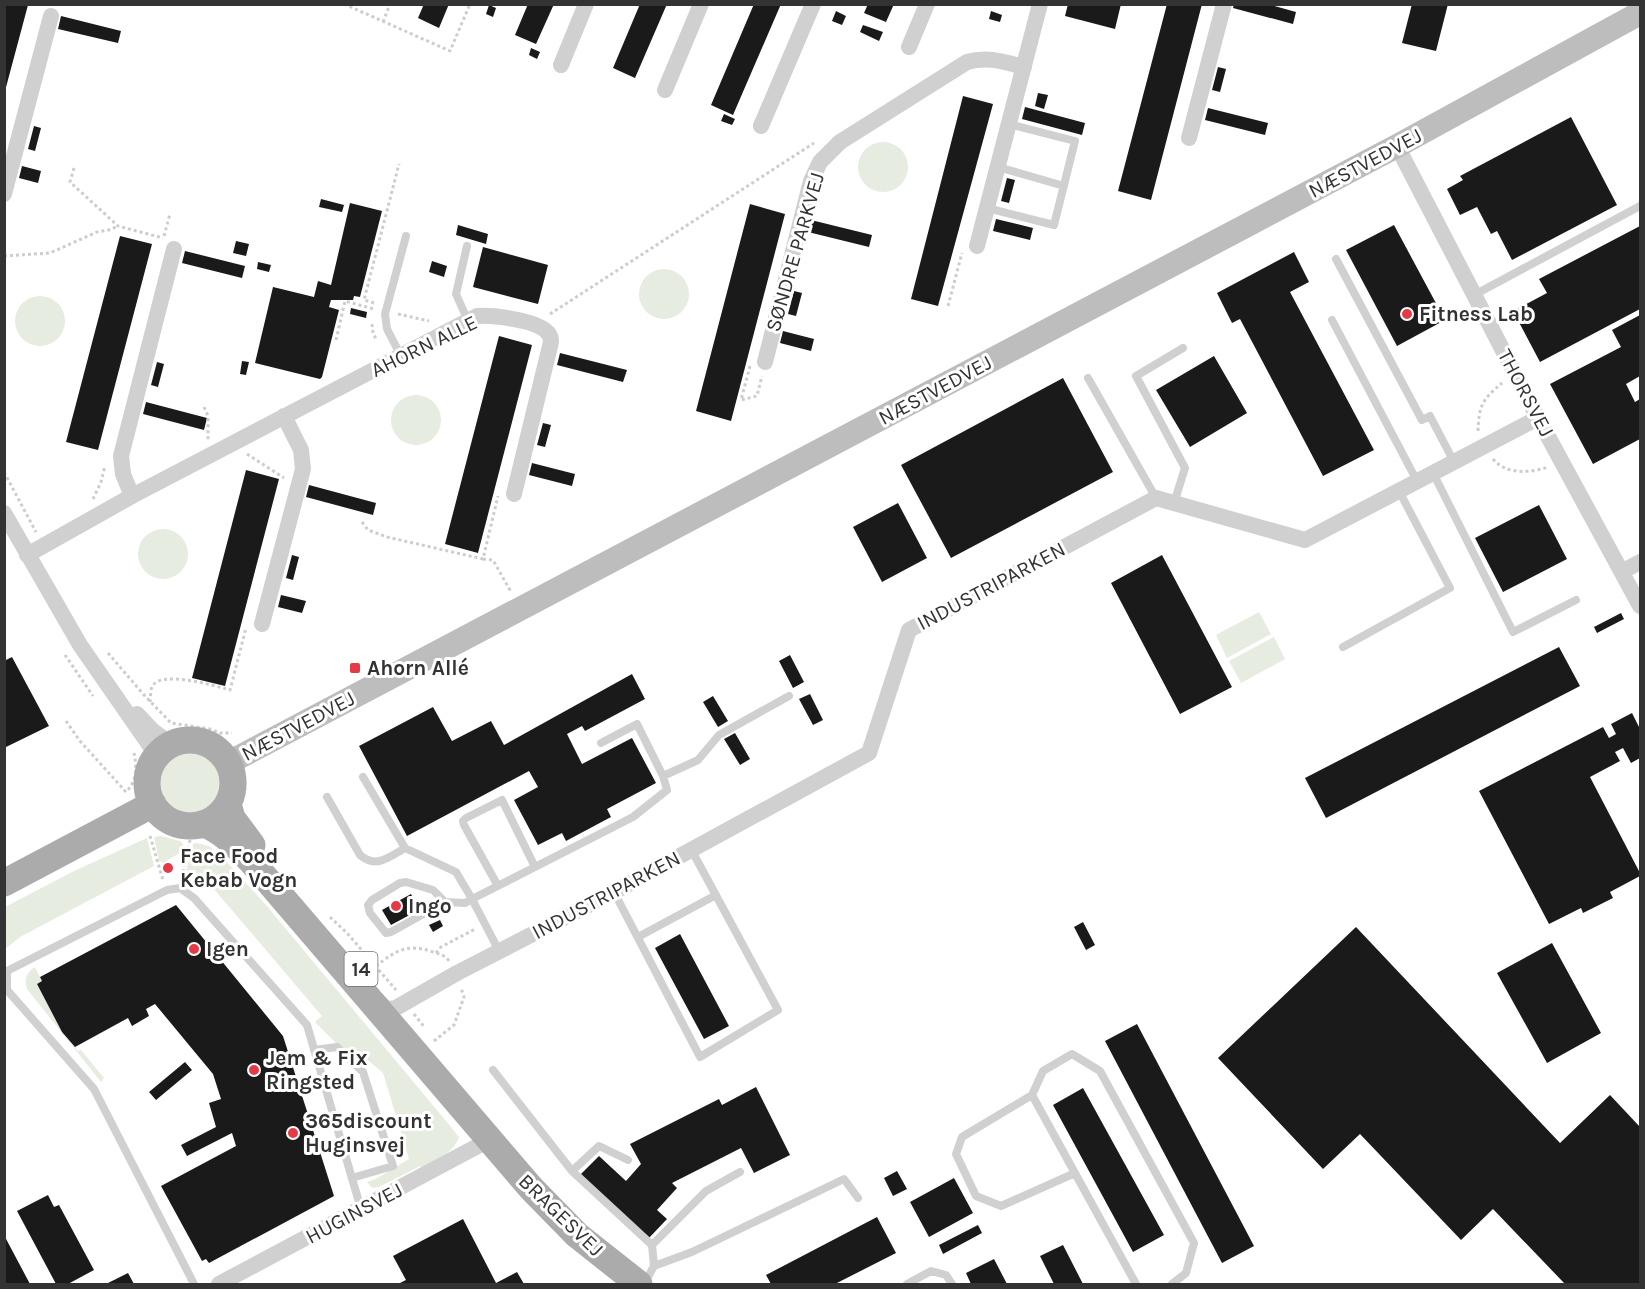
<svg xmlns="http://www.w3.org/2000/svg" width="1645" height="1289" font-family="Karla,sans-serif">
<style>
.green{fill:#e6ecdf}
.building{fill:#1a1a1a}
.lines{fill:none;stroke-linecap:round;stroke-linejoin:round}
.path{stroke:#cdcdcd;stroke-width:3;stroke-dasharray:3 3;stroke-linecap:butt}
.service{stroke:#d0d0d0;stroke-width:8}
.minor{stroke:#d0d0d0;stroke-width:16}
.secondary{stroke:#bdbdbd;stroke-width:24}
.primary{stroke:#ababab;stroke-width:27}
.poi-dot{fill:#e63946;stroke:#fff;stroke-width:2}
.labels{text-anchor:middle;stroke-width:6;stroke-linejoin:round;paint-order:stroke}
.shield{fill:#fff;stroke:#707070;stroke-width:1.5}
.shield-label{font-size:20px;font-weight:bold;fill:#333}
.street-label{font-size:21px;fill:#333;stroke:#fff}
.poi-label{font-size:21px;font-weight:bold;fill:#333;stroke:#fff;text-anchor:start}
</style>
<rect width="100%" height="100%" fill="#fff"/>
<!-- green -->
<path class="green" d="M858 167a25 25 0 1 1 50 0a25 25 0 1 1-50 0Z
M639 294a25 25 0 1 1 50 0a25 25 0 1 1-50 0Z
M15 321a25 25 0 1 1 50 0a25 25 0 1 1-50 0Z
M391 420a25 25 0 1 1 50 0a25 25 0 1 1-50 0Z
M138 554a25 25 0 1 1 50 0a25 25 0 1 1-50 0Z
M1259,612L1271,634L1227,658L1216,635Z
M1274,637L1285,659L1241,683L1229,661Z
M160 783a31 31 0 1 1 62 0a31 31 0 1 1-62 0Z
M161,836L180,841L183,844L181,852L163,863L159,861L154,837Z
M147,838L154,866L20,937L5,949V907L74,871Z
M196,843L209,846L224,859L266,905L446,1121L459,1137C454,1153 435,1160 422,1168L420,1166L379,1187L372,1188L367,1182L376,1179L409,1159L383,1073L355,1049L353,1051L338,1045L315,1022L322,1016L208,882L201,888L186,872L193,844Z
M35,967L42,981L37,984L62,1032L78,1051L81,1050L104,1078L101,1082L27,989C24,979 26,973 35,967Z"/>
<!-- building -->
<path class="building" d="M5,4L28,5L5,91Z
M424,4H449L439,28L418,18Z
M528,4H554L536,44L515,35Z
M640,4H667L635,78L613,68Z
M754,4H781L733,115L711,105Z
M868,4H894L886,22L864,13Z
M1068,4H1121L1115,29L1065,16Z
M1167,4H1202L1151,200L1118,191Z
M1234,4H1267L1296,12L1293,24L1233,8Z
M1412,4H1448L1436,51L1402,43Z
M489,5L496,8L493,17L486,14Z
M836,11L846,16L842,25L832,21Z
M991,11L1002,15L1000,22L989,19Z
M61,16L121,31L118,43L58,29Z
M863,25L883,32L879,41L860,32Z
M531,48L540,52L537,59L529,55Z
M1218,67L1226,69L1220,92L1212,90Z
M1038,93L1048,95L1044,109L1035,106Z
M963,96L993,104L938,306L911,299Z
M1025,107L1085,123L1082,135L1022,119Z
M1208,108L1268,123L1265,135L1205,120Z
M724,114L735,119L732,125L721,121Z
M1571,117L1617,205L1512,260L1497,231L1491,234L1477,207L1460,215L1447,189L1463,180L1460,176Z
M34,126L41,128L35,151L28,149Z
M22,166L41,171L38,183L19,178Z
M1007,178L1015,180L1009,203L1001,201Z
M321,199L344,205L342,212L319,207Z
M350,203L382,211L360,297L354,296L353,300H331L329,307L339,310L322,377L320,379L255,363L273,287L314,297L318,281L331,285Z
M750,204L785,214L731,421L696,411Z
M996,219L1033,228L1030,240L993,231Z
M811,220L872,235L869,247L808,232Z
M458,225L488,234L486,244L456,235Z
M1394,225L1445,320L1397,346L1346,250Z
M1640,226V309L1540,362L1513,311L1547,293L1539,279Z
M120,236L152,244L98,450L66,442Z
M236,241L249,244L246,256L233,253Z
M483,247L548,265L538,304L473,287Z
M185,251L245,266L242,278L182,263Z
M1294,252L1309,282L1290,292L1374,450L1323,476L1240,319L1232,323L1217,293Z
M432,261L447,266L444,277L429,272Z
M258,262L271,265L269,272L257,269Z
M794,291L802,293L796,316L788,314Z
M351,308L367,312L366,318L350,314Z
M1640,315V376L1626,384L1635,402L1640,399V439L1593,464L1550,384L1621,347L1612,330Z
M783,331L814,339L811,351L780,343Z
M499,336L532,345L478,553L445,544Z
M560,353L627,370L623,382L557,365Z
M1214,356L1247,413L1190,447L1156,390Z
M242,361L249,362L246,375L240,374Z
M157,362L164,364L158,387L151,385Z
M1063,378L1113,472L951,558L901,465Z
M146,402L207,418L204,430L143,414Z
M543,423L551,425L545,447L537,445Z
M532,463L575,474L572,486L529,475Z
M246,470L279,479L225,686L192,678Z
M309,485L376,503L373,515L306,497Z
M898,503L927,558L882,582L853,527Z
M1539,505L1567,559L1503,592L1475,538Z
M292,555L299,557L293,580L286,578Z
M1162,555L1232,687L1180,714L1111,583Z
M281,595L306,601L302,613L278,607Z
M1621,613L1624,619L1597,633L1594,627Z
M1559,647L1580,686L1326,818L1305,778Z
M790,655L804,682L793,688L779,661Z
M12,657L49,726L4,748V661Z
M632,674L645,699L585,731L582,726L567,734L582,764L632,738L656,783L607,809L611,817L566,841L562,833L538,845L514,800L538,787L529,771L407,836L359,746L433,707L452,741L491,721L504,745Z
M810,694L823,720L813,725L799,699Z
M713,696L728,721L718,727L703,702Z
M1632,713L1640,729V758L1631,763L1623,748L1615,752L1620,761L1590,777L1640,873V876L1610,892L1613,898L1583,913L1581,908L1549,924L1479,791L1603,727L1609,738L1616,734L1611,724Z
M735,733L750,759L740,765L724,739Z
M411,894L419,910L391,925L382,910Z
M176,905L283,1036L334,1196L209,1263L206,1259L202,1261L161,1186L236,1146L232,1133L187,1156L181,1145L216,1127L209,1103L221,1099L213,1074L155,1004L146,1009L149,1016L132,1026L128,1018L75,1047L62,1032L37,984L42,981L40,977Z
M440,920L443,926L433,932L429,925Z
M1083,922L1095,945L1086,950L1074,927Z
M1356,927L1560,1143L1610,1095L1640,1127V1284H1565L1493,1209L1461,1240L1360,1134L1323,1169L1218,1058Z
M680,934L729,1026L704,1039L655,948Z
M1552,943L1601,1033L1547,1063L1497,973Z
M1137,1024L1254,1246L1222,1263L1105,1041Z
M185,1062L192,1070L156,1100L149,1092Z
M756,1087L790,1155L754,1173L741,1148L672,1183L677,1188L657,1210L667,1219L649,1238L580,1175L599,1156L626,1181L641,1164L630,1144L719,1099L722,1105Z
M1083,1088L1164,1235L1133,1252L1053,1105Z
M897,1171L907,1189L893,1196L884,1178Z
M954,1178L973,1213L929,1237L910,1202Z
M48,1195L54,1207L59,1205L94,1270L68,1284H56L17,1211Z
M877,1217L896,1253L835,1284H771L766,1275Z
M463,1219L496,1283L517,1272L524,1284H398L406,1280L393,1256Z
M978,1225L982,1233L943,1254L939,1245Z
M5,1237L30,1284H5Z
M1063,1245L1083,1284H1054L1040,1256Z
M994,1259L1007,1284H971L966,1273Z
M128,1273L134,1284H106Z"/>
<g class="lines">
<!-- path -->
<path class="path" d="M344,4L450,51L470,4
M383,22L390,4
M74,168L70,182L118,226L163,238
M164,236L170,214
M4,256L50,253L97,232L109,230L118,226
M374,303L364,300L399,164
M948,306L962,253
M398,314L429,321
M550,314L814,143
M372,324L373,333L377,341
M336,340L345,301L374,309
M750,366L741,400L757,396L762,376
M204,407L208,416V440
M1478,431C1479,405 1482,400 1502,383
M247,454L284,478
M1493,459C1506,475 1531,473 1548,467
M4,472L36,532
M93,499L101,482L105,466
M362,522L368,530L387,537L483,559L498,496
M483,559L493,560L511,592
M108,653L144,695L171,723L210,729L220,733H232
M65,655L93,696
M150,702C151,698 150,691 152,687C160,669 215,686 230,690L246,628
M66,721L80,741L126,792C137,781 137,767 134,753
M137 783a54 54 0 1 1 108 0a54 54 0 1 1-108 0Z
M150,836L163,880
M182,878L190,840
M330,917L347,933L396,990
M436,953L441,947L475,929
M376,966C397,950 407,943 433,952C439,954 445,955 449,961
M414,1014L425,1028
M434,1041L454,1025L464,997L461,988"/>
<!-- service -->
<path class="service" d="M998,167L1064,186
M987,208L1054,225L1075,141L1009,124
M467,246L456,294L468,321
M1336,259L1422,420L1430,416L1454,462
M1474,295L1640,206
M1332,320L1417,481
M401,356L387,329L385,314L406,236
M1088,378L1156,498
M1433,473L1513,632L1576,600
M1174,503L1185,468L1136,376L1183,348
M1343,647L1450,588L1399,491
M663,776L698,760L719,735L789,696
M363,777L405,848L456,872L472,899L633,817L667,790L663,776L637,724L601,743
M327,797L360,855C376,869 389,857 405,848
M498,886L464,825L463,821L466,818L502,800L535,867
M614,892L700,1057L778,1010L692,851
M445,902L391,932L386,933L370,913L368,905L372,900L400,883L406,882L433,890L445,902L465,903L472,899L499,951
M638,937L716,895
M314,1050L337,1047L363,1072L393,1166L352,1178
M493,1070L572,1171L652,1245
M1032,1095L962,1137L956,1154L976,1196L1001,1206L1075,1173
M572,1171L599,1146L628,1160
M654,1266L692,1252L844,1179L858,1198
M194,1284L94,1089L7,990V971L167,890L180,888L194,898L307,1025L361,1209
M644,1284L654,1266L652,1245L706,1191L740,1172
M907,1284L931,1271L946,1275L952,1284
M1136,1284L1032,1095L1043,1071L1072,1054L1100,1071L1194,1243L1186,1273L1172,1284"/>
<!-- minor -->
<path class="minor" d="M909,47L927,4
M561,65L586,4
M665,90L701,4
M761,126L813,4
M1189,138L1224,4
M1397,146L1538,418L1640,606
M4,194L51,16
M977,246L1040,4
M765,362L811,181L820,162L840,142L967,62C988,56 1004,62 1024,67
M132,496L123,474L121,456L174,249
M4,513L80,645L157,756
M27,555L132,496L477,316C493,315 538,320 548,333C550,335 551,339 551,342L514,494
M1623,571L1640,562
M262,624L303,469L301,450L284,416
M137,714L153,731L171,744
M377,1000L385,1008L394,1009L457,973L614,892L869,753L909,630L1156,498L1305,540L1538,418
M219,1284L489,1140"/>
<!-- secondary -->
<path class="secondary" d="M228,763L1397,146L1640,13"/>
<!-- primary -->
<path class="primary" d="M147 783a43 43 0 1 1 86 0a43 43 0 1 1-86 0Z
M228,804L232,818L252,845
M204,824C224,832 236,846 251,861L531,1188L577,1235L639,1284
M4,883L153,804"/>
</g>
<!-- markers -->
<g class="poi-dot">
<circle cx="1407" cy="314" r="6"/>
<rect x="349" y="662" width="12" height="12" rx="3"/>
<circle cx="168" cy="868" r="6"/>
<circle cx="396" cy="906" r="6"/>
<circle cx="194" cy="949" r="6"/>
<circle cx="254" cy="1070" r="6"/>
<circle cx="293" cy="1133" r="6"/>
</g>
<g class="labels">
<!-- shield labels -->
<rect class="shield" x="344.5" y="952" width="33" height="34" rx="4.5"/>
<g class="shield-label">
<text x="361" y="976">14</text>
</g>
<!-- street labels -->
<g class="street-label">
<text transform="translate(1365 163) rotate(-28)" y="7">NÆSTVEDVEJ</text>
<text transform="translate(795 252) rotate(-74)" y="7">SØNDRE PARKVEJ</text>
<text transform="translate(424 346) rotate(-26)" y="7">AHORN ALLE</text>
<text transform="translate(935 390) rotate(-28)" y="7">NÆSTVEDVEJ</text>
<text transform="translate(1526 393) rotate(62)" y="7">THORSVEJ</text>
<text transform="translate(991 586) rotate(-28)" y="7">INDUSTRIPARKEN</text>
<text transform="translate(298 726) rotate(-28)" y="7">NÆSTVEDVEJ</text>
<text transform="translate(606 895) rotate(-28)" y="7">INDUSTRIPARKEN</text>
<text transform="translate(354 1213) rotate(-28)" y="7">HUGINSVEJ</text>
<text transform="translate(561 1215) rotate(44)" y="7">BRAGESVEJ</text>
</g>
<!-- poi labels -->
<g class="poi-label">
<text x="1419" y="321">Fitness Lab</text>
<text x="367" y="675">Ahorn Allé</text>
<text x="180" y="863">Face Food<tspan x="180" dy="24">Kebab Vogn</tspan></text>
<text x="408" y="913">Ingo</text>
<text x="206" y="956">Igen</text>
<text x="266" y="1065">Jem &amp; Fix<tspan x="266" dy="24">Ringsted</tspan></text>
<text x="305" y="1128">365discount<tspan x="305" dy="24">Huginsvej</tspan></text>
</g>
</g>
<!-- border -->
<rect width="1645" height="1289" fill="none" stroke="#333333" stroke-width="12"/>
</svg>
